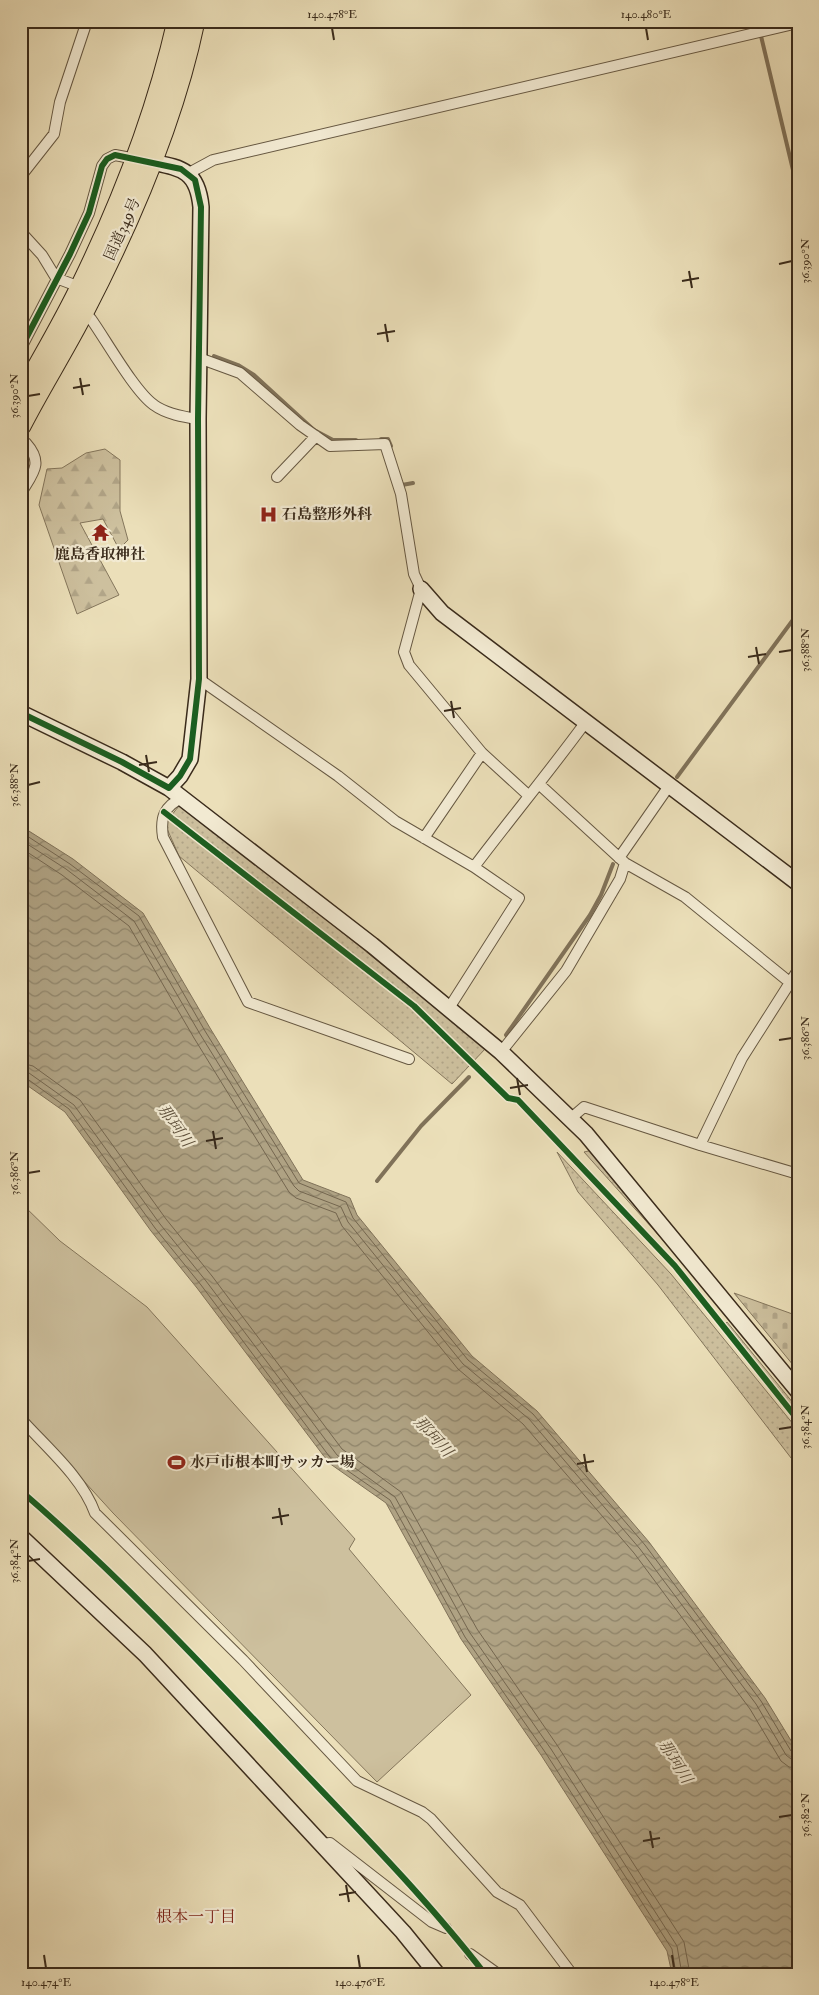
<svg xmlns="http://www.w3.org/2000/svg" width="819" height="1995" font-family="'IM FELL Double Pica','Noto Serif JP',serif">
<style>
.grass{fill:url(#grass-dots);stroke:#84765c}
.forest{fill:url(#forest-firs);stroke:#84765c}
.cemetery{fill:url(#cemetery-stones);stroke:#84765c}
.pitch{fill:#cdc09e;stroke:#84765c}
.water{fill:url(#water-waves);stroke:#807259}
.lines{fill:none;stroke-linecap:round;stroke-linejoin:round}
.shore{stroke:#74664f;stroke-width:1}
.stream{stroke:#807259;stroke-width:4}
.street-casing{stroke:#665842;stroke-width:12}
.secondary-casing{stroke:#3a2b1b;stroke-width:18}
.highway-casing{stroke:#3a2b1b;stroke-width:21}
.street{stroke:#f2ead2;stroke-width:10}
.secondary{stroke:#f2ead2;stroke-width:15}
.highway{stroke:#ebdfb9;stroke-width:19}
.cycleway-casing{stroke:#f2ead2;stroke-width:9}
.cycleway{stroke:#1b5e20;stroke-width:6}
.ticks{fill:none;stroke:#3a2b1b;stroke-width:2}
.labels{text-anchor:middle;stroke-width:4.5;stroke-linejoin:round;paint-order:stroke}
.street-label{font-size:15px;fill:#3a2b1b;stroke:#f2ead2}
.poi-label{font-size:15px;font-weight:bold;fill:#3a2b1b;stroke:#f2ead2;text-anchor:start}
.water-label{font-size:16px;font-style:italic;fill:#5d4f3a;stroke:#f2ead2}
.neighbourhood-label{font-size:16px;fill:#7a1f14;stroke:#f2ead2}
.neatline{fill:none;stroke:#3a2b1b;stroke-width:2}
.ticks-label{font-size:12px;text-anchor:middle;fill:#3a2b1b}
</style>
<defs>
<pattern id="grass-dots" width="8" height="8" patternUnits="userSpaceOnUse" patternTransform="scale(1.25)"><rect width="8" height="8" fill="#cdc09e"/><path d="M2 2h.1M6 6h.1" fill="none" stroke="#b1a588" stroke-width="1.8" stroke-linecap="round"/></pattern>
<pattern id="forest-firs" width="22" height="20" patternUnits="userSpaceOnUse" patternTransform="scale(1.25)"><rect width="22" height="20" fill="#cdc09e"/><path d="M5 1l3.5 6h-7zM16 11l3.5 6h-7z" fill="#b1a588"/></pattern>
<pattern id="cemetery-stones" width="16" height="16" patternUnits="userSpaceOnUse" patternTransform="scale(1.25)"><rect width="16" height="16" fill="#cdc09e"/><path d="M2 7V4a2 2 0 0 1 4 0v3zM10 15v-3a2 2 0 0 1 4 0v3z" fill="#b1a588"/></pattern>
<pattern id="water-waves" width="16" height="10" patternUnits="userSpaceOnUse" patternTransform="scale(1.25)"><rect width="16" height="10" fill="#afa283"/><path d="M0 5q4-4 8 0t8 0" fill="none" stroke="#8f846a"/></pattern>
</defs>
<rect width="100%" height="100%" fill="#ebdfb9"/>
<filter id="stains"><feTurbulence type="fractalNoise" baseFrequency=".004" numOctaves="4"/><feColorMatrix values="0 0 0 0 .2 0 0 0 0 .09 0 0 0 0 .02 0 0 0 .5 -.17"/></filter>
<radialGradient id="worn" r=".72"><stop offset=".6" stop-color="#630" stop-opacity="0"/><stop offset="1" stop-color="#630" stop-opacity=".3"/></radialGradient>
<!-- grass -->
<path class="grass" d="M181,803L486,1048L452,1084L179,856L165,824Z
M593,1150L714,1297L584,1152Z
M557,1152L671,1274L798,1430V1467L658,1285L578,1192Z
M727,1322L798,1409V1415L726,1323Z"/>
<!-- forest -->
<path class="forest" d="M105,449L120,460V511L128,540L119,549L103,519L80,523L119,595L77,614L39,505L47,469L62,468L86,453Z"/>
<!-- cemetery -->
<path class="cemetery" d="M734,1293L798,1316V1371Z"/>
<!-- pitch -->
<path class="pitch" d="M21,1203L60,1241L147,1307L355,1539L349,1549L471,1695L377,1782L113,1513L21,1412Z"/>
<!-- water -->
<path class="water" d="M21,826L73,859L143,913L210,1028L303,1180L350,1198L357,1215L472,1356L537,1411L649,1542L765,1698L798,1752V1974H672L667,1951L541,1755L461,1639L386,1503L329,1463L197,1288L151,1231L65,1112L21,1081Z"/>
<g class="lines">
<!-- shore -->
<path class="shore" d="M21,832L70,864L139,916L205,1031L299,1183L346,1202L353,1218L468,1360L533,1414L645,1545L761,1701L791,1751L798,1754
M21,840L66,869L134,921L200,1034L294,1186L299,1191L341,1207L348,1222L463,1364L529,1419L640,1549L756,1704L786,1755L791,1759L798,1760
M21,848L62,875L129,926L194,1038L289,1192L296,1198L336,1213L342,1226L458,1369L523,1424L634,1553L750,1709L781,1761L789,1767L798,1768
M21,1063L33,1066L80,1100L166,1219L212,1276L342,1449L401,1492L477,1629L557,1745L684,1942L690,1974
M21,1071L29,1073L74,1105L160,1224L206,1281L337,1455L395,1497L470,1633L551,1749L677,1946L682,1974
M21,1077L26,1078L69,1109L155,1228L201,1285L332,1460L390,1500L465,1637L545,1752L672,1949L676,1974"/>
<!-- stream -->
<path class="stream" d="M757,21L758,27
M761,36L798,191
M214,356L238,365L254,375L314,430L333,440H356
M381,439H388L391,446
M401,482L402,485L413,483
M677,777L798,613
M506,1035L590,915L601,895L613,864
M377,1181L421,1126L469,1077"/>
<defs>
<path id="street" d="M189,173L213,160L798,23
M21,176L54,134L60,102L87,21
M21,232L42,255L56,278L80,287
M84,312L91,319C106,340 135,392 154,405C166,414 184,417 198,419
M21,348L70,254L89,213L102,166L107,159L115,155L136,159
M199,358L240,373L300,425L330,446L385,444L401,494L414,574L421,589L404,652L409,665L482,753L528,795
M277,477L316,436
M21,493C33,473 44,463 26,443
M199,679L338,776L395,821L474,867L519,898L449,1008
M540,785L625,863L685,897L798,989
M182,798C164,806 160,818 163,837L248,1002L409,1059
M424,838L482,753
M619,858L669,786
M474,867C511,818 549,772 585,723
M501,1052L566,971L620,879L625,863
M570,1119L584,1107L700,1145L798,1174
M700,1145L742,1058L798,970
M21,1419C46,1447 82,1477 95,1513L243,1660L357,1781L422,1812L431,1819L497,1892L520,1905L572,1974
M322,1844L330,1843L432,1922L446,1928
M470,1954L498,1974"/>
<path id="secondary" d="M421,589L442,613L798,883
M21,713L122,762L169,788L180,776L190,759L199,679L198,419L201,207C197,165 176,168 141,160
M169,788L372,945L501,1052L586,1134L798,1391
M21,1537L145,1654L403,1932L437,1974"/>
<path id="highway" d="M21,396C41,359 63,323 81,285C122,201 156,113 177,21
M21,426C41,387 64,351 84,312C131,221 174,122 195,21"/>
</defs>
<!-- street casing -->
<use href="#street" class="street-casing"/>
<!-- secondary casing -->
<use href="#secondary" class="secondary-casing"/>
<!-- highway casing -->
<use href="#highway" class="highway-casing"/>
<!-- street -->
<use href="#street" class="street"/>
<!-- secondary -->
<use href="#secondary" class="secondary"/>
<!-- highway -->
<use href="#highway" class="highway"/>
<defs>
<path id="cycleway" d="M21,348L70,254L89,213L102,166L107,159L115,155L181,169L195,180L201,207L198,419L199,679L190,759L180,776L169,788L122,762L21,713
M164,812L414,1006L508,1098L518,1100L675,1266L798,1420
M21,1491C114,1571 198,1660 282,1749C351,1822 423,1894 485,1974"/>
</defs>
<!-- cycleway casing -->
<use href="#cycleway" class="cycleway-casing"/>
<!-- cycleway -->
<use href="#cycleway" class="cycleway"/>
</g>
<!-- ticks -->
<path class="ticks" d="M332,28L334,40M646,28L648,40M779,264L792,261M689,271L692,288M682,281L699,278M385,324L388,342M377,334L395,331M80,378L83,395M73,388L90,385M28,396L40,394M756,647L759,664M779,652L792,650M748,657L766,654M451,701L454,718M444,711L461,708M146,755L149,772M139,765L157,762M28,785L40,782M779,1040L792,1038M517,1078L520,1095M510,1088L528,1085M213,1131L216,1149M206,1141L223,1138M28,1173L40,1171M779,1429L792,1427M584,1454L587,1472M577,1464L594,1461M279,1508L282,1525M272,1518L289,1515M28,1561L40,1559M779,1817L792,1815M650,1831L653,1848M643,1841L660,1838M346,1885L349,1902M339,1895L356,1892M44,1955L46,1968M358,1955L360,1968M672,1955L674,1968"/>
<!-- icons -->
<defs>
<symbol id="hospital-bare" viewBox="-9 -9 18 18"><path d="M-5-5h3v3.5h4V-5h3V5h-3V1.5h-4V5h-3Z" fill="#8f2418" stroke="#f2ead2" stroke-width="2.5" paint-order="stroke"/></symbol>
<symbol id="temple-bare" viewBox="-9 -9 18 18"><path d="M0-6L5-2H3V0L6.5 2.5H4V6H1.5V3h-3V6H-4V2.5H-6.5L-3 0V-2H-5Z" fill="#8f2418" stroke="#f2ead2" stroke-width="2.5" paint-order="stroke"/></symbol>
<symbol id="stadium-bare" viewBox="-9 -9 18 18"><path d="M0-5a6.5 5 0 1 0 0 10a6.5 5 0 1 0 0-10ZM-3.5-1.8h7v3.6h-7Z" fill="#8f2418" stroke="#f2ead2" stroke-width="2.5" paint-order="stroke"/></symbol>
</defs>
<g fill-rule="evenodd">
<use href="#hospital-bare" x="256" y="502" width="25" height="25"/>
<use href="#temple-bare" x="88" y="520" width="25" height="25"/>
<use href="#stadium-bare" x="164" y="1450" width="25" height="25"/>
</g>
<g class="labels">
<!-- street labels -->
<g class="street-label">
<text transform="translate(122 229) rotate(-66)" y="5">国道349号</text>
</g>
<!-- poi labels -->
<g class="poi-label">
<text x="282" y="519">石島整形外科</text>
<text x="100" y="559" text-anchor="middle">鹿島香取神社</text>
<text x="190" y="1467">水戸市根本町サッカー場</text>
</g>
<!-- water labels -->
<g class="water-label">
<text transform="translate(176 1125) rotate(55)" y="6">那珂川</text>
<text transform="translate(434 1436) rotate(48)" y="6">那珂川</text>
<text transform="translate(676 1761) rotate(58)" y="6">那珂川</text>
</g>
<!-- neighbourhood labels -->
<g class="neighbourhood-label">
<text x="196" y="1922">根本一丁目</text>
</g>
</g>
<!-- margin -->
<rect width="819" height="1995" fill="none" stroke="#ebdfb9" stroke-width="55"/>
<rect x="28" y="28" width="764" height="1940" class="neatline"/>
<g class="ticks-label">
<text x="332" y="18">140.478°E</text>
<text x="646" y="18">140.480°E</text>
<text transform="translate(805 261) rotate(-90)" y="4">36.390°N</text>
<text transform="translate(14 396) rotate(-90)" y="4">36.390°N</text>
<text transform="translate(805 650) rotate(-90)" y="4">36.388°N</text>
<text transform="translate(14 785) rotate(-90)" y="4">36.388°N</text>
<text transform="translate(805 1038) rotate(-90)" y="4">36.386°N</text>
<text transform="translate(14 1173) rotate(-90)" y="4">36.386°N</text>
<text transform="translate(805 1427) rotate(-90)" y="4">36.384°N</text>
<text transform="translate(14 1561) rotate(-90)" y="4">36.384°N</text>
<text transform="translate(805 1815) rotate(-90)" y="4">36.382°N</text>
<text x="46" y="1986">140.474°E</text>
<text x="360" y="1986">140.476°E</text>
<text x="674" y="1986">140.478°E</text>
</g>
<rect width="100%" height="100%" filter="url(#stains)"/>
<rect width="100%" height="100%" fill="url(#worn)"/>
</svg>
